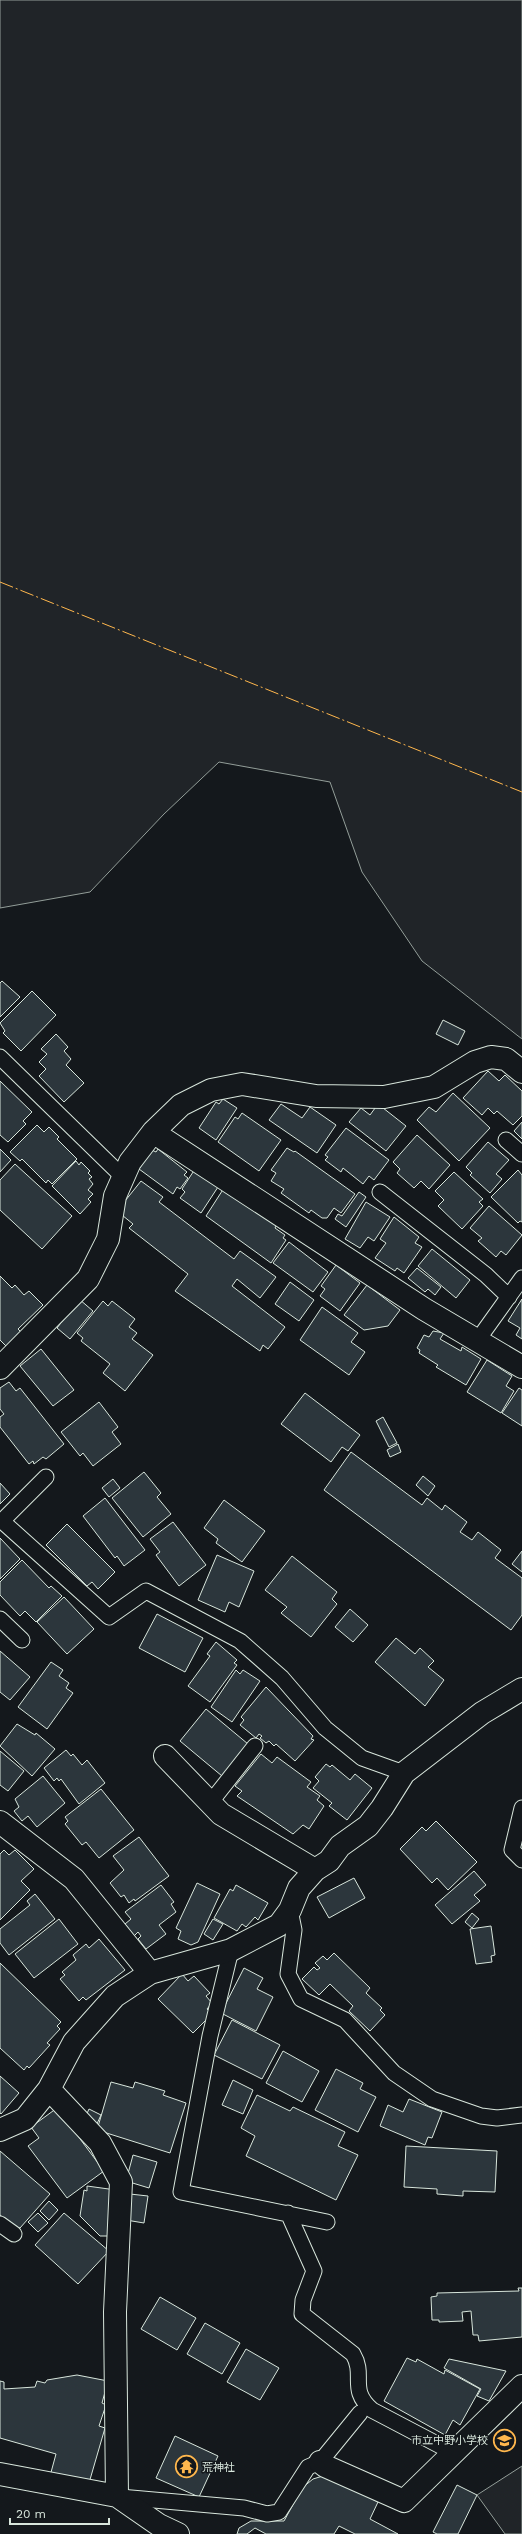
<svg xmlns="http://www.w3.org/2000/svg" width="522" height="2534" font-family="'Work Sans','Noto Sans JP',sans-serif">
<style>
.green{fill:#202428;stroke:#939e99}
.building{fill:#2c363c;stroke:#d8e6dc}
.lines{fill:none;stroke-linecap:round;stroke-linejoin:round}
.service-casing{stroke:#d8e6dc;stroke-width:17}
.minor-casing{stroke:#d8e6dc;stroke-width:24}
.service{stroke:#14181c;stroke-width:15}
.minor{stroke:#14181c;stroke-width:22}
.power{stroke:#ffb74d;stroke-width:1;stroke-dasharray:14 3 2 3;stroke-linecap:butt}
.labels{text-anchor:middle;stroke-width:3;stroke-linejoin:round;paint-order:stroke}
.poi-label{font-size:11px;fill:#d8e6dc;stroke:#14181c;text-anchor:end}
</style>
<rect width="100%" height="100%" fill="#14181c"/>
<!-- green -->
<path class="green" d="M0,0H522V1039L422,961L362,872L330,782L219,762L164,814L90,892L0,908Z
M522,2466V2534H505L477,2495Z"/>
<!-- building -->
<path class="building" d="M2,981L20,997L0,1017V983Z
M32,991L56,1015L21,1051L3,1033L5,1031L0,1023Z
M443,1020L465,1031L458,1045L436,1034Z
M56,1034L68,1047L64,1051L71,1059L66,1065L84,1083L64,1102L39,1076L46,1069L39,1062L47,1054L41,1049Z
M488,1071L499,1081L505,1075L522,1091V1116L513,1125L497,1111L494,1114L488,1108L482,1115L463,1098Z
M0,1081L32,1112L23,1121L26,1124L8,1142L0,1135Z
M453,1093L490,1128L459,1161L417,1120L429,1107L436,1112Z
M223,1099L237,1108L216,1140L199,1128L216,1102L219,1104Z
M281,1104L302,1118L310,1107L336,1125L317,1153L269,1120Z
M378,1104L406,1126L386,1151L349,1122L361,1108L370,1115Z
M242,1113L281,1140L259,1171L218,1142L235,1117L238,1119Z
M522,1122V1139L514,1131Z
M37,1125L44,1132L49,1127L59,1137L57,1139L77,1159L52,1184L48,1180L46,1183L22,1159L20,1161L10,1152Z
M346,1128L389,1160L374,1180L369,1176L363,1184L343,1168L341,1172L325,1160L328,1157L325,1155Z
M417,1135L450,1165L429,1189L421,1181L414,1188L397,1173L400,1169L393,1162Z
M488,1142L509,1160L496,1174L502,1179L490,1193L470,1175L472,1173L466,1167Z
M287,1148L294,1152L295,1151L355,1194L341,1213L334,1208L327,1218H322L311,1210L309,1213L281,1193L284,1189L271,1181L276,1173L271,1170Z
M0,1149L11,1160L0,1172Z
M158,1149L187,1172L184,1175L188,1178L180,1189L177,1187L173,1194L139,1169L141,1166L139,1165L152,1150L156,1152Z
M76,1161L79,1165L81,1162L90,1171L88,1173L92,1177L89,1179L93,1184L88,1190L93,1194L88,1199L91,1202L80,1214L52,1186Z
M15,1164L72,1216L42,1249L0,1210V1180Z
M195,1169L218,1187L201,1213L180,1198L185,1192L182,1189Z
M518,1170L522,1175V1222L520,1221L518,1223L491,1197Z
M454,1172L483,1199L479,1202L483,1206L462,1229L438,1206L444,1200L435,1191Z
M141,1181L163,1197L159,1202L234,1259L240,1251L276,1277L260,1298L237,1279L232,1286L285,1327L268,1349L263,1345L260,1351L175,1291L188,1274L129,1228L133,1224L117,1211Z
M224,1188L277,1224L275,1228L285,1235L283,1238L286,1240L271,1263L206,1216Z
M359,1192L366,1197L346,1227L335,1219L338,1214L342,1216Z
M366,1202L390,1217L374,1241L368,1237L360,1248L345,1239Z
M489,1206L522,1235L506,1255L501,1251L496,1257L478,1241L482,1238L470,1228Z
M394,1217L419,1237L415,1243L422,1247L404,1273L397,1268L395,1271L375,1258L386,1243L380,1239Z
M289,1242L328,1272L313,1292L273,1263Z
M432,1249L470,1280L456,1298L418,1266Z
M336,1265L360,1283L340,1311L320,1296L325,1289L321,1286Z
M417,1268L441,1287L435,1295L428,1289L425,1292L408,1278Z
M0,1276L12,1288L15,1285L24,1295L29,1291L43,1305L18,1329L21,1332L6,1346L0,1340Z
M290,1282L314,1300L299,1321L275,1304Z
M367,1285L400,1310L388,1326L364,1330L344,1315Z
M79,1299L93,1311L70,1339L57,1328Z
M522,1299V1339L516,1335L520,1328L508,1321Z
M103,1301L108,1306L112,1301L135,1319L129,1327L137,1333L132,1339L153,1355L125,1391L103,1373L110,1364L81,1341L83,1338L77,1333Z
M322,1307L358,1333L351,1342L365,1352L349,1375L300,1340Z
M433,1331L444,1333L440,1339L461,1351L462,1347L481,1359L466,1385L436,1367L438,1365L419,1353L420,1350L417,1348L424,1335L429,1337Z
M41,1349L74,1390L53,1406L20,1366Z
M487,1360L512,1376L506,1386L514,1391L501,1413L467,1392Z
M9,1382L16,1391L20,1388L64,1444L46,1459L43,1457L34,1464L33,1461L29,1464L0,1427V1417L4,1414L0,1409V1388Z
M519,1388L522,1390V1426L502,1413Z
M305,1393L360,1435L348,1451L342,1447L331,1462L281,1424Z
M99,1402L118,1427L112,1432L121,1444L93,1466L83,1453L80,1456L61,1432Z
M383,1417L397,1443L389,1447L376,1421Z
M398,1444L401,1452L390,1457L387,1450Z
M351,1452L422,1505L427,1498L442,1510L445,1505L467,1522L460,1532L472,1540L478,1532L501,1550L495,1558L522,1578V1615L511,1630L324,1490Z
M144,1472L161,1493L157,1497L171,1514L143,1537L112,1498Z
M423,1476L435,1486L428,1496L416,1485Z
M113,1479L120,1488L109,1497L102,1488Z
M0,1483L10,1494L0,1504Z
M105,1498L145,1550L124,1566L117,1556L115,1558L83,1516Z
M224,1500L265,1531L242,1562L216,1543L218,1539L204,1528Z
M173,1522L206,1565L179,1586L156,1555L160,1552L150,1539Z
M67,1524L115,1572L98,1589L92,1582L87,1586L46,1545Z
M0,1538L20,1559L0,1579Z
M522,1551V1572L512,1564Z
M217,1555L254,1571L239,1607L229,1602L225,1612L198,1600Z
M292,1556L337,1592L332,1599L337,1604L311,1637L281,1613L287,1607L265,1590Z
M22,1560L49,1588L51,1586L62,1596L36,1622L25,1611L20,1616L0,1595V1582Z
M64,1597L94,1629L67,1654L37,1622Z
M350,1609L368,1625L353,1642L335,1627Z
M157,1614L203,1638L185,1672L139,1648Z
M396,1638L415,1654L420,1648L434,1661L428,1667L444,1680L425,1706L375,1662Z
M216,1642L237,1660L234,1663L237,1665L210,1702L188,1686L210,1656L207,1654Z
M0,1651L30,1677L10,1700L0,1692Z
M51,1662L63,1670L59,1676L69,1683L66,1688L73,1693L47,1729L18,1707Z
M236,1670L240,1674L243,1670L260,1681L232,1722L211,1707Z
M266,1687L313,1736L311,1739L314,1740L295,1761L276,1744L274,1746L269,1741L266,1743L260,1738L262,1736L259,1734L256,1738L240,1725L244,1720L241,1717Z
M206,1709L248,1744L222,1776L180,1741Z
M17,1724L35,1735L36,1733L55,1749L32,1776L0,1746Z
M66,1750L71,1756L73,1754L82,1765L87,1760L105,1783L79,1804L61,1779L59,1781L57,1778L54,1781L44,1768Z
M0,1751L24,1771L8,1791L0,1785Z
M261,1754L272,1763L277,1757L311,1782L307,1787L320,1796L317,1800L324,1806L309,1829L303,1825L293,1834L237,1796L242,1791L235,1786Z
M326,1764L330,1767L332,1765L350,1780L355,1774L372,1788L347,1820L329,1806L332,1803L313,1788L319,1781L315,1777Z
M43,1776L65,1803L37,1827L28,1816L22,1821L14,1811L19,1807L15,1799Z
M101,1789L134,1830L99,1858L86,1842L82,1845L65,1824L68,1821L65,1817Z
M436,1821L477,1862L448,1890L437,1878L432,1883L400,1849L422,1827L426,1831Z
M139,1837L169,1876L135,1901L134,1899L129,1903L124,1895L121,1897L110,1883L124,1870L113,1856Z
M4,1850L9,1855L15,1850L34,1869L21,1881L30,1890L0,1920V1854Z
M474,1871L486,1885L474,1895L480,1901L452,1924L435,1905Z
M354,1878L365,1898L329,1918L317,1897Z
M197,1883L220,1894L198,1942L191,1945L178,1939L181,1931L176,1928Z
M161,1885L174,1902L171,1904L176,1912L159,1925L166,1934L146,1949L138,1939L141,1936L138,1932L134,1936L125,1924L131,1919L125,1912Z
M236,1885L268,1903L258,1920L255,1917L246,1927L242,1924L237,1931L214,1918L230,1889L233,1891Z
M35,1894L55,1919L9,1955L0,1943V1929L30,1905L27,1901Z
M472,1913L479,1919L472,1928L465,1922Z
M59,1919L78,1944L34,1978L15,1954Z
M213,1919L223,1924L213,1940L204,1934Z
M491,1926L495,1955L491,1956L492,1962L476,1964L470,1929Z
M99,1939L125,1970L86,2000L83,1997L79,2001L60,1979L65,1975L62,1972L76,1960L73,1955L86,1944L89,1948Z
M334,1953L370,1988L366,1993L382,2008L380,2010L385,2015L370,2031L349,2011L353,2006L330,1984L319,1995L302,1979L314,1967L317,1970L320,1968L315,1963L323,1956L327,1960Z
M0,1963L61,2022L57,2026L60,2029L47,2043L50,2045L29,2068L27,2066L24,2070L0,2048Z
M244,1968L263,1978L257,1989L273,1997L256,2031L221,2013Z
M182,1974L188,1981L194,1976L210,1993L206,1996L212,2003L207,2009L212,2014L193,2033L158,1999Z
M232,2020L280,2045L262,2079L214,2055Z
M283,2051L319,2071L302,2102L266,2083Z
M336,2069L363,2083L360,2089L376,2097L358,2132L315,2110Z
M0,2076L19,2093L1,2114L0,2113Z
M233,2080L253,2090L243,2114L222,2105Z
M111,2082L133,2088L135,2082L165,2091L163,2095L186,2103L170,2153L97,2130Z
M257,2095L290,2111L293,2107L345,2132L338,2146L358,2155L336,2200L246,2156L255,2136L241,2128Z
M409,2099L442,2112L432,2138L428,2137L425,2145L380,2126L388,2105L403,2112Z
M57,2108L104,2171L67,2198L28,2146L39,2138L31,2127Z
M89,2109L101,2115L96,2126L84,2120Z
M406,2146L497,2151L495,2192L463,2191V2196L437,2194V2189L404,2187Z
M0,2151L50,2194L20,2228L15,2227L0,2215Z
M133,2155L157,2162L149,2188L126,2181Z
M87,2186L116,2190L113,2236H100L80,2216L84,2190L87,2191Z
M130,2194L148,2196L144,2223L126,2220Z
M49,2201L58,2210L49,2220L40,2211Z
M38,2213L48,2223L38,2232L28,2222Z
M64,2213L109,2251L78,2284L35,2245Z
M518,2288H522V2337L479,2341L478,2335H473L471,2311L462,2312L463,2321L439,2322V2320H432L431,2297L437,2296V2293L519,2291Z
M160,2297L196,2318L177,2350L141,2329Z
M205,2323L240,2343L222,2374L187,2354Z
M246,2349L279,2368L260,2400L227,2382Z
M407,2358L416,2362L417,2359L444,2374L445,2370L480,2389L460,2425L453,2420L445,2435L384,2401Z
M449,2359L506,2371L489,2401L477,2396L481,2389L444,2368Z
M77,2375L108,2381L102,2403L106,2405L99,2426L105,2428L89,2483L50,2476L56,2454L0,2438V2381L4,2382V2389L35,2387L37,2381L45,2383L47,2380Z
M175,2436L218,2456L199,2497L156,2478Z
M326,2475L378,2502L370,2519L398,2534H355L339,2526L334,2534H266L255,2528L247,2534H237L239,2528L251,2521H284L302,2488L313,2479Z
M457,2485L477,2495L458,2534H437L433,2532Z"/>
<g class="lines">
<defs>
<path id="service" d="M0,1057L123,1177
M506,1140L522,1154
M380,1192L486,1275L509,1297
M477,1341L522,1278
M46,1477L2,1521L109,1617L146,1591L240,1641L282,1678L325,1728L362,1758L404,1773
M0,1619L22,1640
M210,1803L255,1746
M522,1808L512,1850L522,1860
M290,1910L294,1930L288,1974L301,1999L345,2020L394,2073L432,2099L481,2116L497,2118L522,2115
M231,1950L210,2036L181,2192L327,2222
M288,2213L314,2271L303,2300L302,2314L353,2354C366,2376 348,2389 372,2410L452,2452
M0,2224L14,2234
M120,2497L244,2508L267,2514L279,2512L308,2467L320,2462L360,2413"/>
<path id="minor" d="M153,1132L424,1309L522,1367
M0,1368L88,1279L108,1239L115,1196L130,1162L153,1132L181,1105L211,1090L242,1084L316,1096L384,1097L434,1087L475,1062L491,1057L506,1059L522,1072
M165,1756L221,1814L315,1870
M0,1822L74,1879L150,1973
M49,2089L100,2143L121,2182L115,2312L117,2496
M0,2130L25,2119L49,2089L74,2042L115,1996L150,1973L231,1950L279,1925L290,1910L299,1888L315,1870L329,1861L340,1846L368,1826L382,1808L404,1773L482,1713L522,1689
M320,2462L325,2466L404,2501L522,2386
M0,2474L117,2496L159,2525L178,2534"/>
</defs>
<!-- service casing -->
<use href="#service" class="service-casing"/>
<!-- minor casing -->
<use href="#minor" class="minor-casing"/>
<!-- service -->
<use href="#service" class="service"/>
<!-- minor -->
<use href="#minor" class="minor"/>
<!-- power -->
<path class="power" d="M0,582L522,792"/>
</g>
<!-- icons -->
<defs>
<symbol id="school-ring" viewBox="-11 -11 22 22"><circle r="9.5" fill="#14181c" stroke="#ffb74d" stroke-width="1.5"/><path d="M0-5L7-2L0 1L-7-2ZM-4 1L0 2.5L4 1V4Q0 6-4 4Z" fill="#ffb74d"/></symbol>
<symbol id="temple-ring" viewBox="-11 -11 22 22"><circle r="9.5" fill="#14181c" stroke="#ffb74d" stroke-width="1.5"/><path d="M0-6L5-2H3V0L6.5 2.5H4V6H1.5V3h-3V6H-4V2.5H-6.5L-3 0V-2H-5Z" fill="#ffb74d"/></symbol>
</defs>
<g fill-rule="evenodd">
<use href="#school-ring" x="492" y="2428" width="25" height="25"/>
<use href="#temple-ring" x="174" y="2454" width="25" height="25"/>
</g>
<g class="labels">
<!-- poi labels -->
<g class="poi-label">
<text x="488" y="2444">市立中野小学校</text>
<text x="202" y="2471" text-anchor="start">荒神社</text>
</g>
</g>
<!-- scale -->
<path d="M10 2518v6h99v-6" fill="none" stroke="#d8e6dc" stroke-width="2"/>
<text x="16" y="2518" font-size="12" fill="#d8e6dc" stroke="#14181c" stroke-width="3" paint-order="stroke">20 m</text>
</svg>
